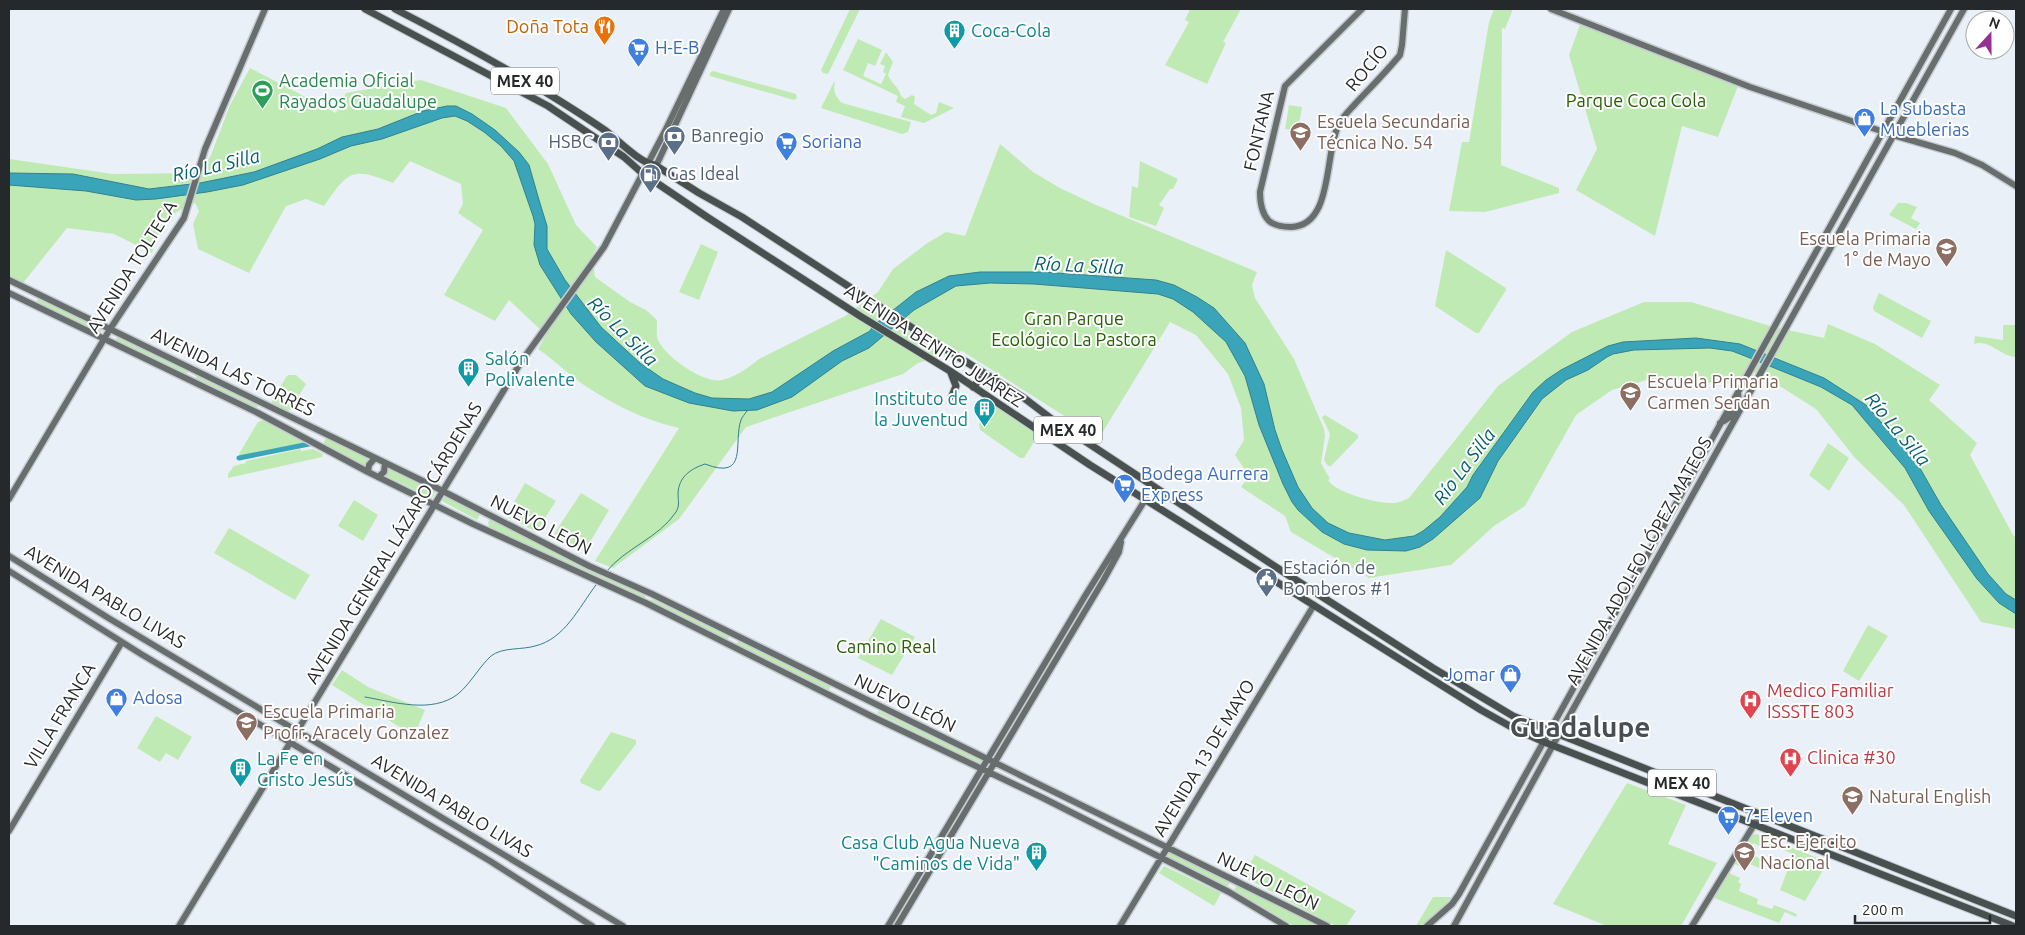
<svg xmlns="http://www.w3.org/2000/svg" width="2025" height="935" font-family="Ubuntu,sans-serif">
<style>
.green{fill:#c0eab3}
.water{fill:#3aa5b9;stroke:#34808e}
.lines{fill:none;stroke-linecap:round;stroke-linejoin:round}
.stream{stroke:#34808e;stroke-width:1}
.canal{stroke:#3aa5b9;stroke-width:5}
.secondary-casing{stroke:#c7ccd2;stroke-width:9}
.primary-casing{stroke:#c7ccd2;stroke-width:9}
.secondary{stroke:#686e6d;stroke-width:6}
.primary{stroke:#495150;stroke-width:7}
.labels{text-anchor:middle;stroke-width:4;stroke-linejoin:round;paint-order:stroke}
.shield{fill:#fff;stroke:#67696b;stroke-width:1}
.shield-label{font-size:16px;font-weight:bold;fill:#26292b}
.food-label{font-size:18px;fill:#c56008;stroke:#fff;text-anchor:end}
.culture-label{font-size:18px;fill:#0d838f;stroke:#fff;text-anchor:start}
.shop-label{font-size:18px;fill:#366cbe;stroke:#fff;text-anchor:start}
.street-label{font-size:18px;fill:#26292b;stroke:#fff}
.leisure-label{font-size:18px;fill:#27864d;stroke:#fff;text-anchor:start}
.park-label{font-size:18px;fill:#245d02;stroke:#fff}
.education-label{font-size:18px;fill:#785e54;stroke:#fff;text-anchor:start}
.service-label{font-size:18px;fill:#4e5e75;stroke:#fff;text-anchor:start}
.health-label{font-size:18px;fill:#be3a42;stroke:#fff;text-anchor:start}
.water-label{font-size:19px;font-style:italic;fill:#025f6e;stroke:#fff}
.town-label{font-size:28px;font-weight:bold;fill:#494e53;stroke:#fff}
</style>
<rect width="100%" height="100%" fill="#eaf0f7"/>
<!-- green -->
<path class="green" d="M850,9H860L828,74L823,73L821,70Z
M1190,9H1241L1223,42L1226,43L1207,84L1165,65L1189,22L1185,20Z
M1494,9H1513L1505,29L1502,28L1501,165L1559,188V193L1485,212L1449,211L1462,142H1469L1489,22Z
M1581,22L1738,86L1718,137L1682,126L1655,236L1576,190L1597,149L1569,55Z
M858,39L882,50L875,66L868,63L863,76L881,84L886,74L883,72L885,66L880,64L886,52L893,62L888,75C891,83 899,87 901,96L905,99L912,95L915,97L914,104L931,115L936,113L939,102L954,108L924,123L901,117L905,106L896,102L898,96L843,70Z
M250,68L336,113L346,93L421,80L506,108L548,164L576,225L597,247L592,256L595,277L630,302L646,310L657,320C657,326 656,335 658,340C665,356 697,378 714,380C727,383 749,368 759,359L845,316L878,292L893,269L926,244L946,232L965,236L1000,144L1033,172L1060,188L1096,205L1257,272L1252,285L1255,298L1294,359L1324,429L1325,436L1321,463L1330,479L1328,480C1335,493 1379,504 1394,503C1399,503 1404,500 1409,498L1498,386L1572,332L1644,302H1691L1770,326L1824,338L1828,324L1875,344L1940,385L1929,400L1977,443L1970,455L2013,535L2016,538V629L1981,622L1904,505L1855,458L1816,409L1770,380L1753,372L1745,387L1737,384L1650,379L1612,390L1576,415L1525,506L1494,526L1451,565L1369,578L1291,532L1285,516L1241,487L1249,476L1235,455L1244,440L1241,408L1228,374L1196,335L1170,322L1099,438L962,351L918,363L903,374L746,427L679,519L613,568L595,561L679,428C644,420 614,405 584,385C568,374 554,360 538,349L546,335L509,300L495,321L444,295L483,230L458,213L463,204L461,184L410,161L393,183C352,167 349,170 324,206L306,199L286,206L249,273L198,249L193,224L199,211L195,203C164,217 162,221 152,253L114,234L67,228L23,283L9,276V159L113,174L201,173L211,155L230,105Z
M713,71L796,94L797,98L794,100L710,76V73Z
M834,82H835C833,91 835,96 842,103L911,122L908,132L902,134L821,108Z
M1289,105L1302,107L1298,131L1285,129Z
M1140,161L1178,179L1173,189H1170L1159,205L1164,208L1156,226L1129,217L1132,186L1138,188Z
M1898,203H1906L1917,207L1911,218L1920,223L1916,229L1889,215Z
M701,244L718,252L699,300L679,292Z
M1446,250L1506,288V290L1479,333H1476L1435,306Z
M1879,293L1931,321L1922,338L1874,311L1873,307Z
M38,299L101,327L102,331L99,333L36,302Z
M2003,325H2016V357C2001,357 1990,339 1974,344L1975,336L2003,340Z
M117,337L189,370L186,375L115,342Z
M197,375L258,405L256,409L195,380Z
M289,375H296L306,384L290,410L287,411L273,404L272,401L286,377Z
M994,403L1039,434L1024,458H1020L980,430L979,424Z
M1325,415L1358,435V438L1331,466H1328L1324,460L1330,434L1322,417Z
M264,420L308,443L242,457L239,454L258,422Z
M326,438L370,459L365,467L323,444Z
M1828,443L1849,458L1829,491L1809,475Z
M300,449L301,451L313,449L323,454L322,457L228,478V474L234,466L246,463V461Z
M388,467L436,491L432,498L384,475Z
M525,483L556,501L536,532L506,516Z
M581,493L609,510L584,552L554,534Z
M446,495L481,513L477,520L442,501Z
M354,500L378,515L363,541L338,526Z
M491,518L646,596L644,600L489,527L488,522Z
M229,528L310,575L295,600L214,553Z
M652,599L730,636L727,640L650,602Z
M881,619L915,637L892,675L858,658Z
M1868,625L1888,636L1859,681L1843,671Z
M739,640L831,686L829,690L736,644Z
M342,670L368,687L425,710L414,736L332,685Z
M879,711L983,761L981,765L877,713Z
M156,716L192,737L178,760L166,753L160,762L137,748Z
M611,732L636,740V744L600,791H598L581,783L580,780Z
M1627,783L1686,805L1668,844L1717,863L1681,926H1607L1553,904Z
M1757,834L1828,862L1805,901L1780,890L1788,869L1772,863L1774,859L1791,866L1795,855L1772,845L1769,850L1753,843L1748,853L1767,862L1764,870L1745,862L1742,867L1735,864L1752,835Z
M1170,852L1232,880L1227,887L1166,857Z
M1255,855L1356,911L1346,926H1336L1242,876Z
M1164,866L1221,893L1214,906L1159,873Z
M1729,873L1740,878L1738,882L1741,884L1739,891L1758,899L1757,904L1772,909L1774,905L1797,914L1796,917L1785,912L1779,923L1714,898Z
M1238,883L1324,926H1294L1234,890Z
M1433,897H1450L1451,898C1442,907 1428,926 1416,926Z"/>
<!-- water -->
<path class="water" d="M447,106H456L472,114L495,130L519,152L529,165L539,200L547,226V249L565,280L601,327L640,363L663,379L695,393L712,398L749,399L772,392L833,351L870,331L873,326L916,292L949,276L980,272H1043L1156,280L1174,285L1197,297L1214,308L1245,343L1264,384L1275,430L1282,450L1298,487L1312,508L1328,523L1349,533L1385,540L1414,536L1423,531L1440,517L1467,487L1473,475L1533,392L1546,380L1561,370L1608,346L1623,342L1696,338L1740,344L1824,378L1866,405L1917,463L1941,505L1988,574L2006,594L2016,600V614L1999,603L1977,579L1929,511L1905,468L1852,405L1821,387L1745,356L1732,351L1710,348L1634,350L1613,354L1607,357L1588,370L1566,380L1542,399L1498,461L1480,498L1433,539L1420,547L1406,551L1367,550L1344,544L1322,532L1298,510L1292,502L1283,484L1259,425L1245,376L1226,342L1193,312L1173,299L1158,294L1034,284L990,283L956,286L914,310L869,348L842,361L792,397L757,410L733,411L689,403L645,386L596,342L571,314L540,265L534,245L535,224L533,216L514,161L501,146L484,132L467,121L455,116L442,118L382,139L351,146L320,159L243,185L207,192L156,199L136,200L86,191L9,185V173L73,174L149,189L200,183L254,172L317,149L342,137L378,129L423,111Z"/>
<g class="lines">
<!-- stream -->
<path class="stream" d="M606,572C625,548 659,538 676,512C680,505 678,501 678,493C679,477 690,469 705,464C749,481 733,442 741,420C742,417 745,414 747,411
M365,697C394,702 432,714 458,694C471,683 479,667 491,656C502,647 522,650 535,646C565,639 579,607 596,585"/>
<!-- canal -->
<path class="canal" d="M239,458L314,443"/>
<defs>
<path id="secondary" d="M1362,9L1285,86L1260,192C1260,202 1262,214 1269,221C1275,226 1284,227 1291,227C1334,226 1324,152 1339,124C1343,116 1350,110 1356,103C1371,87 1386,72 1400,55L1402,45L1405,9
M1551,9L1750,87L1893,135L1955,153L1982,165L2016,186
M646,179H650L729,9
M9,280L431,485L589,566L652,594L1327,926
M9,293L258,413L368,472L473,524L646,603L871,716L1043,798L1229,892L1286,926
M1720,423C1733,418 1740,406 1738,393
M368,472L369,465L375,458
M378,477L384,472L385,463
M9,499L110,329L184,218L205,149L265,9
M9,556L110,619L623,926
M9,571L141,654L490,861L592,926
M9,831L122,642
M179,926L521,362L604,247L665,131L724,9
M888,926L1085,596L1145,500
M897,926L1103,581L1119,552L1121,542
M1120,926L1314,605
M1427,926L1452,904L1459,894L1951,9
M1454,926L1553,745L1964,9
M1692,926L1760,815"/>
<path id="primary" d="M365,9L548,106L624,157L642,173L707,217L860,316L950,371L1090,465L1481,710L1515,729L1544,742L2013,926
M395,9C467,46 539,85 606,131C619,141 640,163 655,165L699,193L742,217L928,338L1024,398L1053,420L1282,571L1433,668L1513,716L2016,916
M951,373L956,386L952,396
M973,387L980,379L994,384"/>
</defs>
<!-- secondary casing -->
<use href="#secondary" class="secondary-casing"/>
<!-- primary casing -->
<use href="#primary" class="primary-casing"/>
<!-- secondary -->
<use href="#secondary" class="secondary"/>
<!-- primary -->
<use href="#primary" class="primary"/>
</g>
<!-- icons -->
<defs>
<symbol id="restaurant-pin" viewBox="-11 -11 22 30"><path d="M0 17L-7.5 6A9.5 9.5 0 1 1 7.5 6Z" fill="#e8710a" stroke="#fff"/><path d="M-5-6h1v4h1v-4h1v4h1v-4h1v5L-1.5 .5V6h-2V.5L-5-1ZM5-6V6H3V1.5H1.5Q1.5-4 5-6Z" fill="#fff"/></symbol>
<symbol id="building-pin" viewBox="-11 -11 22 30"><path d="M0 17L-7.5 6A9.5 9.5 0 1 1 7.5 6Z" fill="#0f9aa8" stroke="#fff"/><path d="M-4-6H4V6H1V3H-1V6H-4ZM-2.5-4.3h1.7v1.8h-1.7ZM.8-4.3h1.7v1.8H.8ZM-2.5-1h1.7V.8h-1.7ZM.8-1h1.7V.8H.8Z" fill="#fff"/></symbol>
<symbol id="supermarket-pin" viewBox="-11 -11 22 30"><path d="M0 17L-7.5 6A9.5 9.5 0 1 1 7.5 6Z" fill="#3f7fe0" stroke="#fff"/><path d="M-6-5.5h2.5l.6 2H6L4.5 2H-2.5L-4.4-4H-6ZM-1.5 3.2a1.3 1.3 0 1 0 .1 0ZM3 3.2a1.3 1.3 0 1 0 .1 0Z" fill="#fff"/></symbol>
<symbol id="stadium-pin" viewBox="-11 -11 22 30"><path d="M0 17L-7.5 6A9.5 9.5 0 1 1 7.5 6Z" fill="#2e9e5b" stroke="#fff"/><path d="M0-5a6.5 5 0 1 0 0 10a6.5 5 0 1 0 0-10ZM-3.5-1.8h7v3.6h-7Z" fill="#fff"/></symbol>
<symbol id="shop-pin" viewBox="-11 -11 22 30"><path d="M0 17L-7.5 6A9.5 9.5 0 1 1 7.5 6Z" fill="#3f7fe0" stroke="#fff"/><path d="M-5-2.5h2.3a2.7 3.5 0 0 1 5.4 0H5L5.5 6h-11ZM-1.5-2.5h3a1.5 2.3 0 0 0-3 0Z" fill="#fff"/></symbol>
<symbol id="school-pin" viewBox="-11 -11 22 30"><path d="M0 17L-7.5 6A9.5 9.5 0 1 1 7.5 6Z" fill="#8d6e63" stroke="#fff"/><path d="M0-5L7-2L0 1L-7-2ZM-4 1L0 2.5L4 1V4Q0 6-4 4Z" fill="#fff"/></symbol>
<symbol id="bank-pin" viewBox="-11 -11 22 30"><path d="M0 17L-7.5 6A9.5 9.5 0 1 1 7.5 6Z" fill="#5c6f8a" stroke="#fff"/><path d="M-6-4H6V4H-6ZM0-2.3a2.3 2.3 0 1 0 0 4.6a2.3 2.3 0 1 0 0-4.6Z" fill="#fff"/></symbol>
<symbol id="fuel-pin" viewBox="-11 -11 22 30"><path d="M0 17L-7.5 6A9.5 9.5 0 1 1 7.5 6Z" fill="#5c6f8a" stroke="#fff"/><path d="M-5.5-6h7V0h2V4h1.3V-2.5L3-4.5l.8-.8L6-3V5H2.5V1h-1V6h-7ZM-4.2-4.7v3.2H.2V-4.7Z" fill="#fff"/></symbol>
<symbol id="civic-pin" viewBox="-11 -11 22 30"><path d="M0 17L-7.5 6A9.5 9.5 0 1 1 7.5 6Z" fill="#5c6f8a" stroke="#fff"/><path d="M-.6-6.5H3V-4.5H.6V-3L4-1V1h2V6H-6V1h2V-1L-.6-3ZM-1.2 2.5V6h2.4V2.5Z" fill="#fff"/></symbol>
<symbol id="hospital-pin" viewBox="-11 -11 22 30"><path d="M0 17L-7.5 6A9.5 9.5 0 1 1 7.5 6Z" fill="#e0444e" stroke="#fff"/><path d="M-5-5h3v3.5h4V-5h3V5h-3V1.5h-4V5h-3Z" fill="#fff"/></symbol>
</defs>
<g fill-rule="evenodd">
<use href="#restaurant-pin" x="592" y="14" width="25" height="34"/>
<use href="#building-pin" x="942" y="18" width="25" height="34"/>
<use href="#supermarket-pin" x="626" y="36" width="25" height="34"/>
<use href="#stadium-pin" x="250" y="78" width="25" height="34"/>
<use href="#shop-pin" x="1852" y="106" width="25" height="34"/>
<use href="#school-pin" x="1288" y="120" width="25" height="34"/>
<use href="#bank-pin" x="662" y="124" width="25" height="34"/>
<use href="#bank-pin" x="596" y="130" width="25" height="34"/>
<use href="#supermarket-pin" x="774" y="130" width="25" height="34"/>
<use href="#fuel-pin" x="638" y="162" width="25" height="34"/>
<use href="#school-pin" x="1934" y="236" width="25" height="34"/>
<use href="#building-pin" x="456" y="356" width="25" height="34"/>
<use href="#school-pin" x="1618" y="380" width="25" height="34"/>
<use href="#building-pin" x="972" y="396" width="25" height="34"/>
<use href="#supermarket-pin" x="1112" y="472" width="25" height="34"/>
<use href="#civic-pin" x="1254" y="566" width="25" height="34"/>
<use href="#shop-pin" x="1498" y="662" width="25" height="34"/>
<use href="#shop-pin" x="104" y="686" width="25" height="34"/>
<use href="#hospital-pin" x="1738" y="688" width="25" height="34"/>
<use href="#school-pin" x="234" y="710" width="25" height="34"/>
<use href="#hospital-pin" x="1778" y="746" width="25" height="34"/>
<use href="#building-pin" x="228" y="756" width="25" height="34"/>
<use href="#school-pin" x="1840" y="784" width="25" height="34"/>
<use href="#supermarket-pin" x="1716" y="804" width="25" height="34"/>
<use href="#school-pin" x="1732" y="840" width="25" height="34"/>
<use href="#building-pin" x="1024" y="840" width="25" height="34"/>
</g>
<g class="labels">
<!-- shield labels -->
<g class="shield">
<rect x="491" y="67.5" width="68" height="27" rx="4"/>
<rect x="1034" y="416.5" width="68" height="27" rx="4"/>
<rect x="1648" y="769.5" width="68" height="27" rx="4"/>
</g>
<g class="shield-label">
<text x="525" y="87">MEX 40</text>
<text x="1068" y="436">MEX 40</text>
<text x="1682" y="789">MEX 40</text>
</g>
<!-- food labels -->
<g class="food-label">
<text x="589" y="33">Doña Tota</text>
</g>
<!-- culture labels -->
<g class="culture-label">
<text x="971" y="37">Coca-Cola</text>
<text x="485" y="365">Salón<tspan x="485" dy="21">Polivalente</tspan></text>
<text x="968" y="405" text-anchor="end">Instituto de<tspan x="968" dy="21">la Juventud</tspan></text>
<text x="257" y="765">La Fe en<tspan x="257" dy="21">Cristo Jesús</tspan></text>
<text x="1020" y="849" text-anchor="end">Casa Club Agua Nueva<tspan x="1020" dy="21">"Caminos de Vida"</tspan></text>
</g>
<!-- shop labels -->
<g class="shop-label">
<text x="655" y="54">H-E-B</text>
<text x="1880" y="115">La Subasta<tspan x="1880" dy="21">Mueblerias</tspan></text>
<text x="802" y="148">Soriana</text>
<text x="1141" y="480">Bodega Aurrera<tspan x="1141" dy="21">Express</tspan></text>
<text x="1495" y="681" text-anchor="end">Jomar</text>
<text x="133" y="704">Adosa</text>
<text x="1744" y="822">7-Eleven</text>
</g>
<!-- street labels -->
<g class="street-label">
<text transform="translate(1367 68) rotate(-50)" y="6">ROCÍO</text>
<text transform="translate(1259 131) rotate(-77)" y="6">FONTANA</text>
<text transform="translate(132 267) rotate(-58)" y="6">AVENIDA TOLTECA</text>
<text transform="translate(934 346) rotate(33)" y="6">AVENIDA BENITO JUÁREZ</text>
<text transform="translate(233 372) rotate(26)" y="6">AVENIDA LAS TORRES</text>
<text transform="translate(541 525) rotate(27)" y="6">NUEVO LEÓN</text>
<text transform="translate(394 543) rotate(-59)" y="6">AVENIDA GENERAL LÁZARO CÁRDENAS</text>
<text transform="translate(1639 561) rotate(-61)" y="6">AVENIDA ADOLFO LÓPEZ MATEOS</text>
<text transform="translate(105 597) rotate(31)" y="6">AVENIDA PABLO LIVAS</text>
<text transform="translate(905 703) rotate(26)" y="6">NUEVO LEÓN</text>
<text transform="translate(60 716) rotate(-59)" y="6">VILLA FRANCA</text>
<text transform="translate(1204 758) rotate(-59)" y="6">AVENIDA 13 DE MAYO</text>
<text transform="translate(452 806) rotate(31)" y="6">AVENIDA PABLO LIVAS</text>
<text transform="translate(1268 881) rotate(26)" y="6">NUEVO LEÓN</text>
</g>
<!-- leisure labels -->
<g class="leisure-label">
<text x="279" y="87">Academia Oficial<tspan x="279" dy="21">Rayados Guadalupe</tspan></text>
</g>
<!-- park labels -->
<g class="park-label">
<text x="1636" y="107">Parque Coca Cola</text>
<text x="1074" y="325">Gran Parque<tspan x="1074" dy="21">Ecológico La Pastora</tspan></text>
<text x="886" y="653">Camino Real</text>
</g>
<!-- education labels -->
<g class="education-label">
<text x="1317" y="128">Escuela Secundaria<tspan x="1317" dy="21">Técnica No. 54</tspan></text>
<text x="1931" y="245" text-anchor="end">Escuela Primaria<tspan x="1931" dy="21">1° de Mayo</tspan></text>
<text x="1647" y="388">Escuela Primaria<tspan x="1647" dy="21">Carmen Serdan</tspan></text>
<text x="263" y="718">Escuela Primaria<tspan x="263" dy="21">Profr. Aracely Gonzalez</tspan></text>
<text x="1869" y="803">Natural English</text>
<text x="1760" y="848">Esc. Ejercito<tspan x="1760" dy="21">Nacional</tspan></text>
</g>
<!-- service labels -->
<g class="service-label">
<text x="691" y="142">Banregio</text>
<text x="593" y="148" text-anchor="end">HSBC</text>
<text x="667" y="180">Gas Ideal</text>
<text x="1283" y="574">Estación de<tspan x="1283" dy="21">Bomberos #1</tspan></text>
</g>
<!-- health labels -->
<g class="health-label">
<text x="1767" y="697">Medico Familiar<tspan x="1767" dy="21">ISSSTE 803</tspan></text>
<text x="1807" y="764">Clinica #30</text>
</g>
<!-- water labels -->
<g class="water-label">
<text transform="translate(216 165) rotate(-13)" y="7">Río La Silla</text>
<text transform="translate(1079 265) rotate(3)" y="7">Río La Silla</text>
<text transform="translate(623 331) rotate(45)" y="7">Río La Silla</text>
<text transform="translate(1898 429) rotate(50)" y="7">Río La Silla</text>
<text transform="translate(1464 466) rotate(-53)" y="7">Río La Silla</text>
</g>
<!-- town labels -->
<g class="town-label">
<text x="1580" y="737">Guadalupe</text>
</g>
</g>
<!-- border -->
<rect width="2025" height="935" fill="none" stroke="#26292b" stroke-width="20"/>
<!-- north arrow -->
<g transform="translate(1990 35) rotate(21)"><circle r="24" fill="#ffffff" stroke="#a8a9aa"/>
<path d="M0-4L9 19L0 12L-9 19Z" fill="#943197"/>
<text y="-8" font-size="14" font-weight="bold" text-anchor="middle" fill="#26292b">N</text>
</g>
<!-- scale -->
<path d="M1855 915v8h135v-8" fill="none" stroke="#26292b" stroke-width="2.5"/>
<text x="1862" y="915" font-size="15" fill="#26292b" stroke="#ffffff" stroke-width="4" paint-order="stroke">200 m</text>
</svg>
